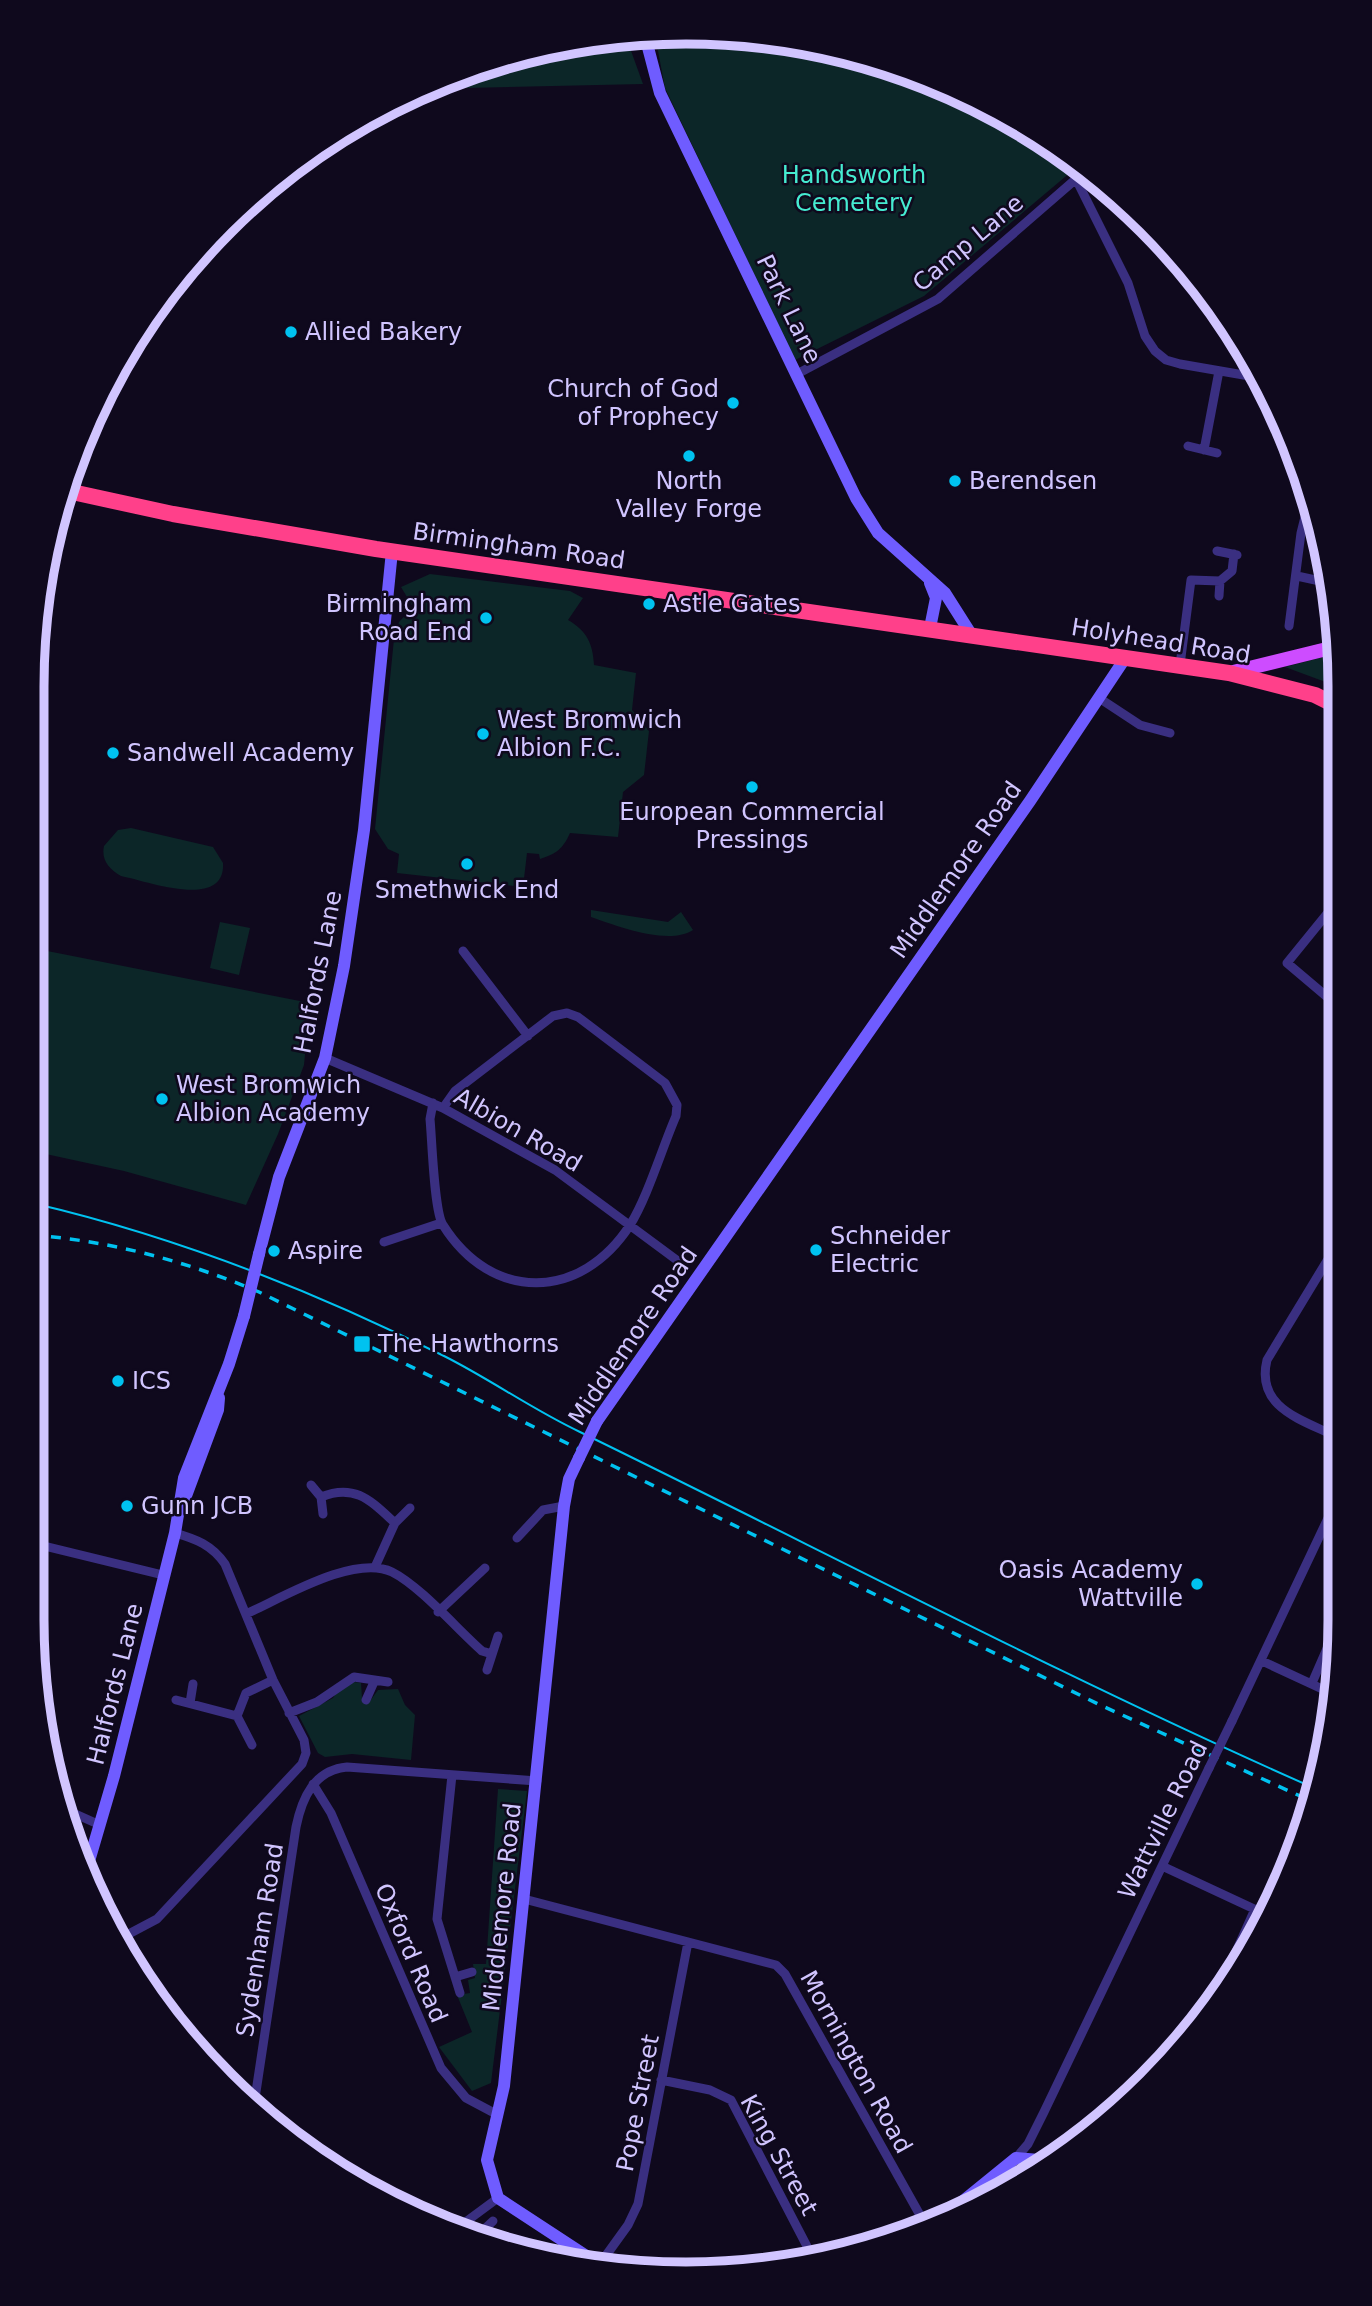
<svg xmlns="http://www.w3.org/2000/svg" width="1372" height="2306" font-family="'DejaVu Sans',sans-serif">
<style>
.green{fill:#0c2628}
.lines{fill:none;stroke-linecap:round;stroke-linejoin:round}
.street{stroke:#3a2f81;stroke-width:9}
.secondary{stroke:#6f5cff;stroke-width:12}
.primary{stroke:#cd4cff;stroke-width:14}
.highway{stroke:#ff408a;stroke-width:16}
.tram{stroke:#00c2f0;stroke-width:2}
.rail{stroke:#00c2f0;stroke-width:3.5;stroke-dasharray:10 9;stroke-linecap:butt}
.street-bridge{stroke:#3a2f81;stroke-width:9}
.secondary-bridge{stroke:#6f5cff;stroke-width:12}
.poi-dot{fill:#00c2f0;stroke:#0f091d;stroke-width:2.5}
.labels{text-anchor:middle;stroke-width:5;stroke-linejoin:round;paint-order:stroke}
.park-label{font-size:24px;fill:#46ebd1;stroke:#0f091d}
.street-label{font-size:24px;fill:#d1c5ff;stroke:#0f091d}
.poi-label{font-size:24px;fill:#d1c5ff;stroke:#0f091d;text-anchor:start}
.rim{fill:none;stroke:#d1c5ff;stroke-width:9}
</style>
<rect width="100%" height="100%" fill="#0f091d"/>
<!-- green -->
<path class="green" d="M686,32L814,44L937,81L1050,142L1078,166L924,296L795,360L665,88L655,35Z
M626,37L643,84L422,89L436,81L559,44Z
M430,574L570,591L583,598L568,620C587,631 593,644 594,665L636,673L632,710L649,731L644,775L623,792L618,837L570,833C563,849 556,854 540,859L539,854L527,853L523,887L397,873L399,854L388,849L375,829L394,639L399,622L413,607L401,587Z
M1339,653V687L1285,667Z
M131,828L213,847L223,863C226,911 147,881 121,876C109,869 101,860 104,846L118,830Z
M591,910L668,922L681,912L693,930C669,946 617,926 591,917Z
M220,922L250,928L239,975L210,968Z
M32,948L310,1003L304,1065L278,1134L246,1205L124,1171L32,1151Z
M354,1682L361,1683L362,1698L370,1701L378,1690L398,1689L405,1705L415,1715L411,1760L352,1754L325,1757L318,1753L299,1716L333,1698L339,1688Z
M498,1789L527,1791L491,2083L472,2091L439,2047L472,2032L457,1995L470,1993L468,1980L475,1978L473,1964H486Z"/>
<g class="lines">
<!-- street -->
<path class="street" d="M1075,177L1128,283L1145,336L1155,351L1166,360L1180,364L1261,378
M797,374L938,299L1084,172
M1244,375L1250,355
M1188,446L1217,453
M1204,450L1219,371
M1217,551L1237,555
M1297,576L1329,583
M1219,596L1220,581L1232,571L1234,554
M1289,626L1301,533L1310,497
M1180,665L1191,580L1220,581
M1099,698L1140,725L1170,733
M1339,899L1287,963L1339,1007
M463,951L528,1036
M325,1058L443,1108L555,1170L678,1261
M433,1103L430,1119C432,1139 434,1212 443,1225C492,1303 581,1301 630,1225C648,1196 662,1148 676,1116L677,1105L665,1083L578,1017L567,1013L553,1016L455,1091L443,1108
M1339,1241L1267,1360C1255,1409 1304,1420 1339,1438
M384,1242L441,1223
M311,1485L321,1497L323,1514
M321,1497C355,1483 371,1501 395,1523
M517,1538L543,1510L564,1506
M40,1545L163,1575
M375,1567L395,1523L410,1508
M438,1612L485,1568
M246,1614C282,1598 354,1554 392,1572C420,1586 457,1629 482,1651L492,1654
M1262,1661L1333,1694
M487,1670L498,1636
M1312,1683L1339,1621
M176,1700L237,1716
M366,1700L374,1682
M190,1703L193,1684
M289,1713L317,1702L354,1677L388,1682
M1232,1721L1339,1495
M252,1745L237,1716L246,1693L273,1680
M452,1775L437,1919L460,1993
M313,1784L331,1813L441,2068L466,2098L498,2115
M62,1808L100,1825
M1162,1866L1265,1914
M524,1899L776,1965L785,1974L925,2224
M123,1937L157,1919L302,1764L306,1753L304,1740L273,1680L225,1564C212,1545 196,1539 175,1533
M455,1977L472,1972
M1214,2001L1255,1909
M661,2080L710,2090L731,2100L811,2254
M254,2105L296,1827C302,1798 314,1770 347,1767L537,1781
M1016,2158L1028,2144L1044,2112L1209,1768
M456,2229L498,2198
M474,2239L493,2221
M602,2261L628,2225L638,2204L688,1942"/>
<!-- secondary -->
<path class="secondary" d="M645,36L660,93L856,498L878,533L945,593L971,634
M930,628L936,598L930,583
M259,1254L279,1177L325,1058L344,966L364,830L392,551
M597,1421L1030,801L1126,657
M579,1458L569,1479L564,1506L504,2086L487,2160L498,2198L591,2259
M186,1496L218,1410L219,1398
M87,1868L114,1776L175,1533L184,1478L229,1364L244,1316
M952,2210L1016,2158L1039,2160L1052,2157"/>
<!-- primary -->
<path class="primary" d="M1229,673L1339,646"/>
<!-- highway -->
<path class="highway" d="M63,490L173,514L376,549L1229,673L1315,695L1339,707"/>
<!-- tram -->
<path class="tram" d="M32,1203C174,1236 314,1291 444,1356C490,1379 533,1410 580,1432C824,1551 1065,1678 1314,1788"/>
<!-- rail -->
<path class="rail" d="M32,1235C111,1241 186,1261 259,1292L1098,1704L1311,1801"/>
<!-- street-bridge -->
<path class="street-bridge" d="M1209,1768L1232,1721"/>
<!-- secondary-bridge -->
<path class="secondary-bridge" d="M244,1316L259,1254
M579,1458L597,1421"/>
</g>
<!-- markers -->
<g class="poi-dot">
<circle cx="291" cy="332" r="7"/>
<circle cx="733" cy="403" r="7"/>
<circle cx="689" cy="456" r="7"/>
<circle cx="955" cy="481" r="7"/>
<circle cx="649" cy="604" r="7"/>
<circle cx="486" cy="618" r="7"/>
<circle cx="483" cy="734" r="7"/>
<circle cx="113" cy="753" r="7"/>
<circle cx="752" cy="787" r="7"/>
<circle cx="467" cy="864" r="7"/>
<circle cx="162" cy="1099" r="7"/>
<circle cx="816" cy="1250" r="7"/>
<circle cx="274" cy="1251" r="7"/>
<rect x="353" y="1335" width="18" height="18" rx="3.5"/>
<circle cx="118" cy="1381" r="7"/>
<circle cx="127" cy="1506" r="7"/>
<circle cx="1197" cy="1584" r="7"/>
</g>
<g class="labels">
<!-- park labels -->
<g class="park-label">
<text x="854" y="183">Handsworth<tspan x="854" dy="28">Cemetery</tspan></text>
</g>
<!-- street labels -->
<g class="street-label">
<text transform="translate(968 243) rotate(-40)" y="8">Camp Lane</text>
<text transform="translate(789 309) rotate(64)" y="8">Park Lane</text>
<text transform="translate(519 546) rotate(8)" y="8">Birmingham Road</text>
<text transform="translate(1161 641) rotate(9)" y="8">Holyhead Road</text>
<text transform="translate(956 870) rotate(-55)" y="8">Middlemore Road</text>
<text transform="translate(318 972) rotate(-79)" y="8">Halfords Lane</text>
<text transform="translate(518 1130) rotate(30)" y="8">Albion Road</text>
<text transform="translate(633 1336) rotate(-56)" y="8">Middlemore Road</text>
<text transform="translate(115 1684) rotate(-76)" y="8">Halfords Lane</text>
<text transform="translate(1163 1820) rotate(-64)" y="8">Wattville Road</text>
<text transform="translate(502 1907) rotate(-84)" y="8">Middlemore Road</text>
<text transform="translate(260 1940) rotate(-81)" y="8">Sydenham Road</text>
<text transform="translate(411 1953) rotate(67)" y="8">Oxford Road</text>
<text transform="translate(856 2062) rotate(61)" y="8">Mornington Road</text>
<text transform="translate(638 2103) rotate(-79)" y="8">Pope Street</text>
<text transform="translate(779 2155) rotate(61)" y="8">King Street</text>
</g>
<!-- poi labels -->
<g class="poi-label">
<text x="305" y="340">Allied Bakery</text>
<text x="719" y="397" text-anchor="end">Church of God<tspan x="719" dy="28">of Prophecy</tspan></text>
<text x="689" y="489" text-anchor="middle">North<tspan x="689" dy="28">Valley Forge</tspan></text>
<text x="969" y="489">Berendsen</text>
<text x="472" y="612" text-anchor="end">Birmingham<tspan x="472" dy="28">Road End</tspan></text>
<text x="663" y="612">Astle Gates</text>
<text x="497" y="728">West Bromwich<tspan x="497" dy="28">Albion F.C.</tspan></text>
<text x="127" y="761">Sandwell Academy</text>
<text x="752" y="820" text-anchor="middle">European Commercial<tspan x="752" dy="28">Pressings</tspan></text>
<text x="467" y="898" text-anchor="middle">Smethwick End</text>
<text x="176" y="1093">West Bromwich<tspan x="176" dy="28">Albion Academy</tspan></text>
<text x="830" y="1244">Schneider<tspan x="830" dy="28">Electric</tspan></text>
<text x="288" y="1259">Aspire</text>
<text x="378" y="1352">The Hawthorns</text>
<text x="132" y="1389">ICS</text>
<text x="141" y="1514">Gunn JCB</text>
<text x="1183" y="1578" text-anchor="end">Oasis Academy<tspan x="1183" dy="28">Wattville</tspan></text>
</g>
</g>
<!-- crop -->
<path d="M0 0H1372V2306H0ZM686 44H686A642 642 0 0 1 1328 686V1620A642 642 0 0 1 686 2262H686A642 642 0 0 1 44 1620V686A642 642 0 0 1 686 44Z" fill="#0f091d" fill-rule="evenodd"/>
<path class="rim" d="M686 44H686A642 642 0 0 1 1328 686V1620A642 642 0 0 1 686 2262H686A642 642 0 0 1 44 1620V686A642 642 0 0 1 686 44Z"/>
</svg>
